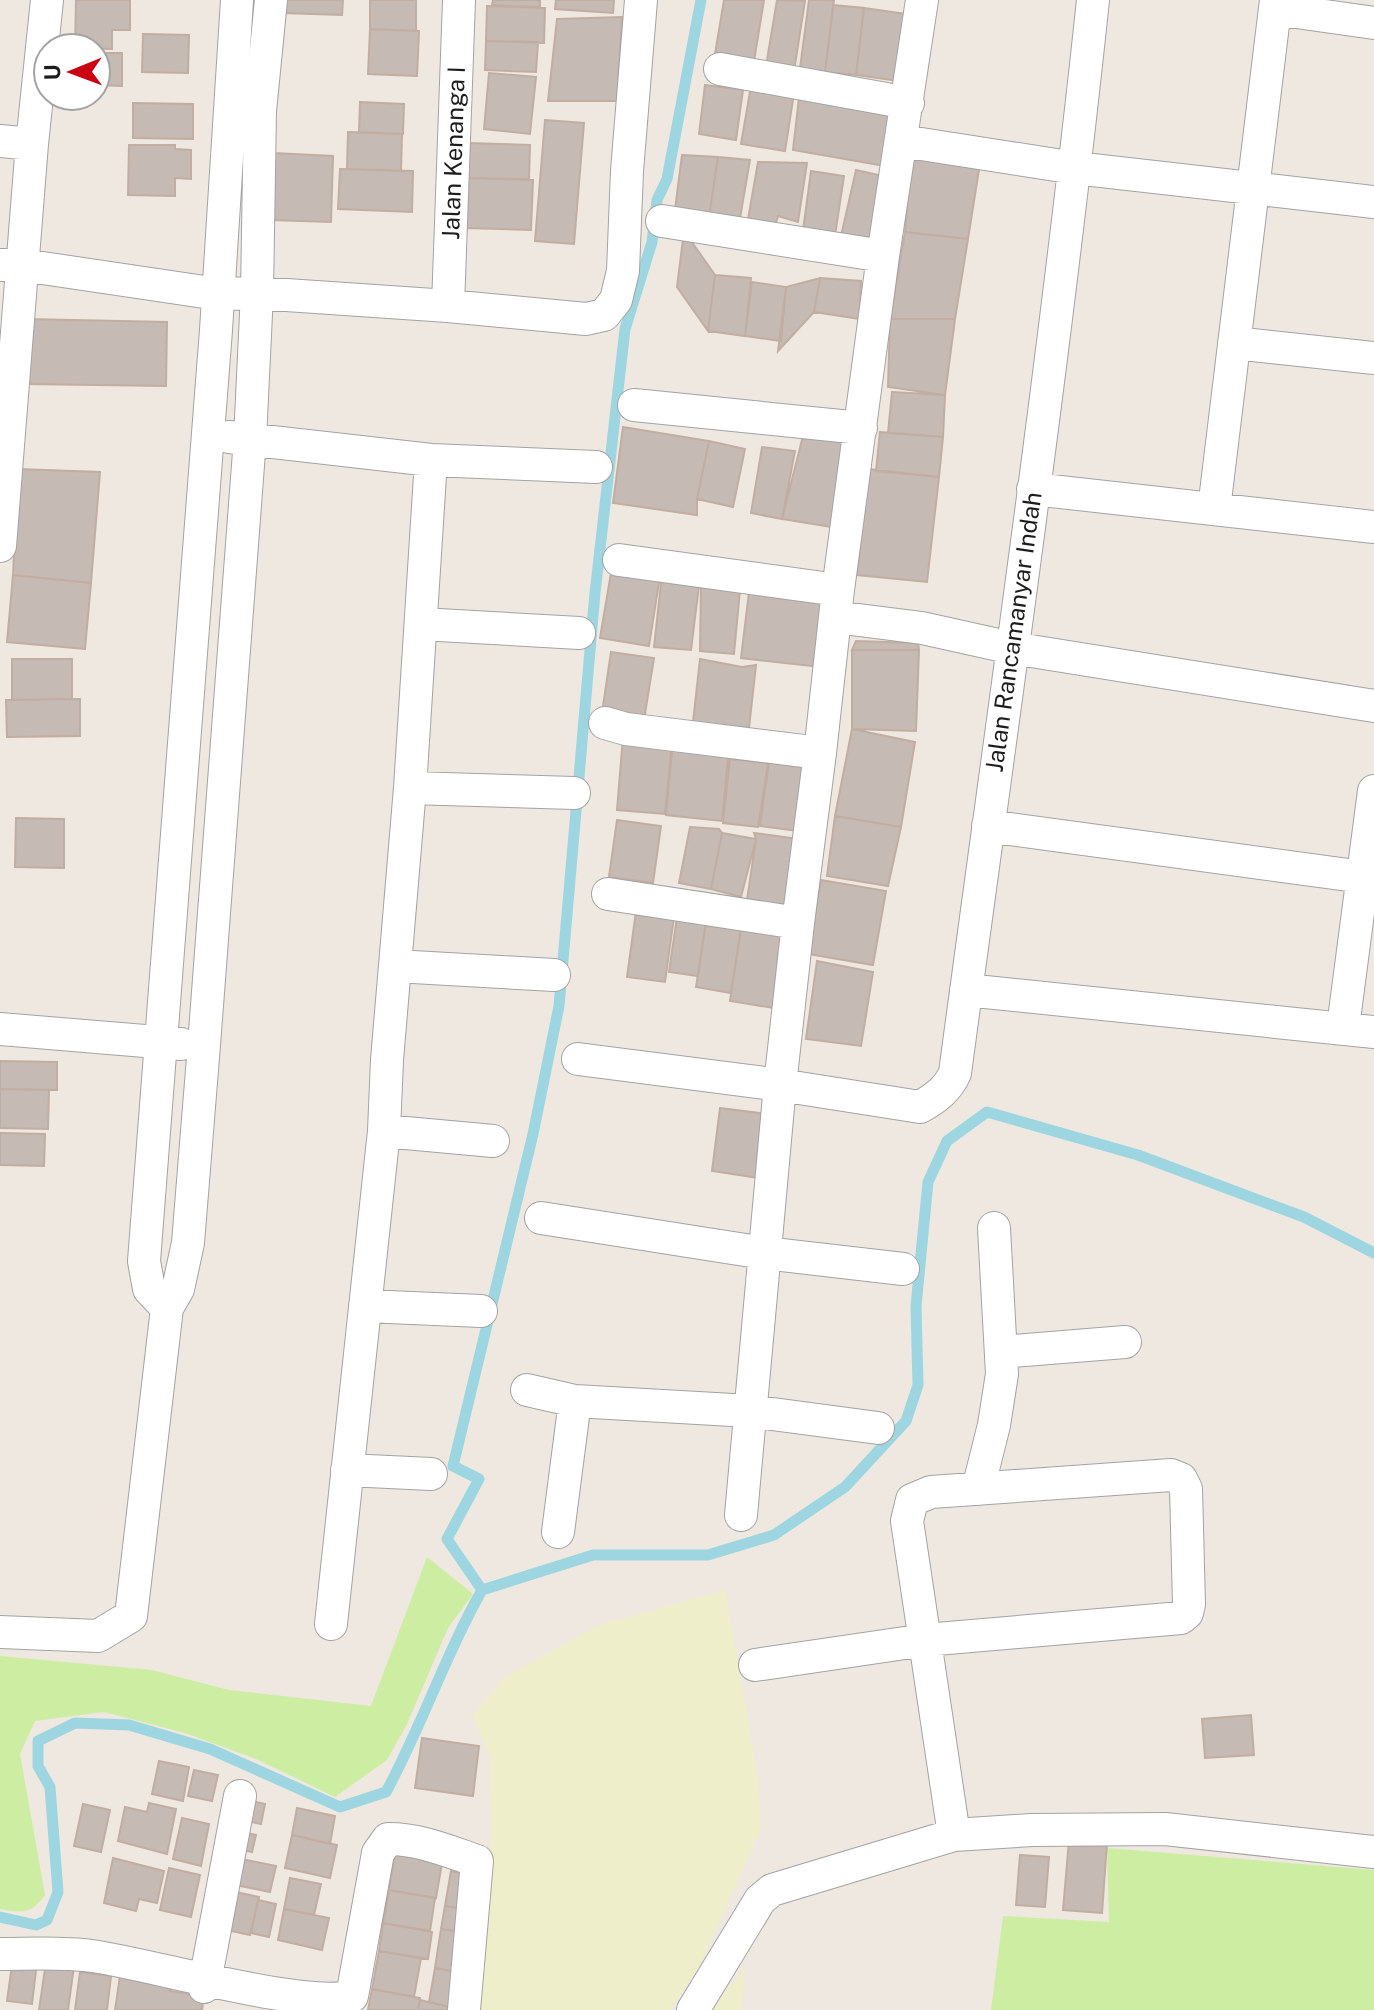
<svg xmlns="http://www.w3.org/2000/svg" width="1374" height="2010" font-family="'Public Sans',sans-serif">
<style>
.farmland{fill:#efeeca}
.grass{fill:#cdeda2}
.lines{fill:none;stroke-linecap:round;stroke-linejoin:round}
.stream{stroke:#9dd6e0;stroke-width:11}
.building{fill:#c6bab4;stroke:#c1ada2;stroke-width:2}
.street-casing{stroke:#a3a3a3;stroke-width:34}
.street{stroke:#fff;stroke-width:32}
.labels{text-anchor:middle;stroke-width:7;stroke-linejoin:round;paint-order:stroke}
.street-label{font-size:24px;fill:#1c1c1c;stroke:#fff}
</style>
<rect width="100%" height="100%" fill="#eee8e0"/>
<!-- farmland -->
<path class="farmland" d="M725,1590L758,1779L761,1828L700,1965L670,2010H476L491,1833L490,1757L473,1715L503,1679L596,1626Z
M745,1966L741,2010H713Z"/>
<!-- grass -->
<path class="grass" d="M427,1557L473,1594L448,1628L407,1724L387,1760L335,1797L256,1759L185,1733L104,1712L35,1721L20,1754L45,1895C31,1914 23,1913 0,1909V1656L152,1670L229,1690L371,1706Z
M1107,1848L1374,1870V2010H991L1003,1916L1109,1922Z"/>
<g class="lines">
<!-- stream -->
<path class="stream" d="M482,1590L447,1539L479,1479L453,1466L533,1134L559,1006L595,593L625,329L652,242L657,200L667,179L701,0
M0,1917L36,1925L47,1920L58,1892L50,1787L38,1766V1741L75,1723L129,1725L210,1749L340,1807L386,1792C422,1726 445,1655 482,1590L593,1555H708L774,1535L845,1487L906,1421L918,1385L916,1306L928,1182L947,1141L987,1112L1138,1155L1304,1217L1374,1253"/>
</g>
<!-- building -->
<path class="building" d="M76,0H130V30H112V49L75,48Z
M283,0H343L342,15L282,13Z
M370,0H416V31L370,29Z
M493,0H540V7L492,5Z
M556,0H614L613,13L555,9Z
M724,0H764L754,61L715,54Z
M777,0L805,1L794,71L766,66Z
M809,0H834L825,72L800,68Z
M833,5L864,8L856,75L825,72Z
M487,6L545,8L544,43L486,41Z
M864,8L907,14L899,81L856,75Z
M622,17L617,101H548L557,19Z
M370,29L419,31L417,76L368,74Z
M143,34L189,35L188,73L142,72Z
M486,41L538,42L536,72L485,70Z
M96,53H122V86L96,85Z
M489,73L536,77L530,134L484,129Z
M705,85L743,90L736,140L699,134Z
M751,86L794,93L785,151L741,144Z
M799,98L901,112L891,167L793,150Z
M360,102L404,104L403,134L359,132Z
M133,103L193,104V139L133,138Z
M545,120L584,123L574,244L535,241Z
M348,132L402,134L401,171L347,169Z
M467,143L530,145L529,179L466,178Z
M129,145H175V149L191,150V179L175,178V196L128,195Z
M273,153L333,156L331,222L270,220Z
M682,155L718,157L709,217H674Z
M718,157L750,160L739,224L709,217Z
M911,157H981L968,239L905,232Z
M758,162L807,163L798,222L778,216L773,233L747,225Z
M340,169L413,171L412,212L338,209Z
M856,170L892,178L876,254L839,245Z
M811,171L844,176L834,242L802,238Z
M466,178L533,180L531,230L464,228Z
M684,231L715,275L708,331L677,287Z
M905,232L968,239L955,319H890Z
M715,275L751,278L745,336L708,331Z
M820,278L861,281L860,319L814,312Z
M820,278L814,312L778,351L786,287Z
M752,282L786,287L781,341L745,336Z
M25,319L167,322L166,386L25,384Z
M890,319H955L945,395L888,387Z
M892,392L945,395L943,437L888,433Z
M623,427L709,441L697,499V515L613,503Z
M880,432L943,437L939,477L876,471Z
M803,436L846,443L832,527L782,519Z
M709,441L745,449L733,507L697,499Z
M762,447L795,451L782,519L751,513Z
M18,469L100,472L91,583L13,575Z
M868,469L939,477L927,582L857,575Z
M612,567L660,576L649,646L600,638Z
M662,574L700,578L691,650L654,647Z
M13,575L91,583L85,649L7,642Z
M701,584L740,590L734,654L700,651Z
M749,592L827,601L820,667L741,658Z
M856,641L918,643L919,650H852Z
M852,650H919L916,731L852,729Z
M611,652L654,658L644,720L602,713Z
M12,659H72V699L12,700Z
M700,659L742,667L756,665L749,728L693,722Z
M80,699V736L7,737L6,700Z
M852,729L915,742L901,827L835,816Z
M623,737L672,742L665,814L617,810Z
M673,742L729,748L722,821L666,815Z
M730,759L768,763L758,827L723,823Z
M769,762L814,769L805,832L760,826Z
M835,816L901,827L888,886L827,876Z
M16,818L64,819V868L15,867Z
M617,820L661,826L653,883L609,877Z
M690,827L719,829L722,833L711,889L679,883Z
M722,833L756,839L741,897L711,889Z
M754,833L799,839L788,912L746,907L756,839Z
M821,880L886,891L873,965L808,954Z
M637,904L675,910L665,982L627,977Z
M677,917L706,922L698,976L669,972Z
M706,922L741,928L731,993L696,987Z
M741,928L786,936L774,1008L730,1001Z
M817,961L873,972L861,1046L806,1039Z
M0,1061L57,1062V1090L0,1089Z
M0,1089L49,1090L48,1129L0,1128Z
M720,1108L767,1114L759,1178L712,1171Z
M0,1133L45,1134L44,1166L0,1165Z
M1251,1715L1254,1755L1205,1758L1202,1719Z
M422,1738L479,1746L473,1796L415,1788Z
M159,1761L189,1767L183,1801L152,1794Z
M194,1770L218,1775L212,1801L188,1796Z
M243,1799L265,1804L261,1824L238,1819Z
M149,1803L176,1809L167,1854L118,1841L125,1807L147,1812Z
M83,1804L110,1810L101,1852L74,1846Z
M297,1808L335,1816L330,1844L292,1835Z
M182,1818L209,1824L201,1866L173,1859Z
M238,1831L256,1835L252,1852L234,1848Z
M292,1835L337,1845L330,1878L285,1868Z
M1069,1840L1107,1843L1102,1913L1063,1910Z
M396,1848L443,1857L436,1898L389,1890Z
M1020,1855L1049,1857L1045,1907L1016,1905Z
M232,1857L276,1866L270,1892L226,1883Z
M113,1858L164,1871L157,1903L139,1899L136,1911L104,1903Z
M169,1868L200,1875L191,1917L160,1910Z
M451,1871L474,1876L472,1910L445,1906Z
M290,1878L321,1884L314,1915L284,1909Z
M226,1890L259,1897L250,1935L218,1928Z
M389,1890L435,1898L430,1931L383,1923Z
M258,1900L276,1904L269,1937L251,1933Z
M445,1906L472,1910L468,1933L441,1929Z
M284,1909L329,1918L322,1950L278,1940Z
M383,1923L432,1932L428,1959L379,1951Z
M441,1929L468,1933L467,1974L435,1968Z
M379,1951L421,1958L414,1997L372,1989Z
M13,1958L37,1962L32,2004L7,2001Z
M46,1962L74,1966L68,2010H39Z
M435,1968L467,1974L461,2010L429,2002Z
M80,1972L111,1976L107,2010H75Z
M120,1976L172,1984L170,1991L204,1996L202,2010H115Z
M372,1989L420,1998L418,2010H368Z
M420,2000L461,2010H418Z"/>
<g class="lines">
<defs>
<path id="street" d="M237,0L216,330L144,1261L149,1289L167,1308L178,1289L188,1243L204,1045L250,439L257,293L260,111L271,0
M1275,9L1374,23
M720,69L908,103
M0,141L32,144
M902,141L1075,168L1374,202
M662,221L883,256
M0,265H22L218,294L257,293L448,306L586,319L604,315L616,300L623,271L627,171L641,0
M448,306L459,0
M1234,343L1374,358
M634,405L861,428
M229,437L431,460L596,467
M1033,489L1374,527
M1214,509L1276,0
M0,546L32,144L47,0
M619,560L838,590
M835,617L922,628L1012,648L1374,706
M421,624L579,633
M605,723L626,729L820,753
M410,788L574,793
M988,826L1363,877
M608,894L798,923
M395,966L554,975
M966,990L1374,1032
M1343,1027L1374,791
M0,1029L181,1044
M578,1059L780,1085L920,1107C936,1098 948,1089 955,1073C1003,715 1055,359 1093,0
M384,1131L493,1141
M541,1218L764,1253L903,1269
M365,1306L481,1311
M1001,1352L1125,1342
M527,1390L575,1401L750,1411L878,1428
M347,1470L431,1474
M978,1489L994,1425L1002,1374L994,1228
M741,1515L780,1085L798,923L820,753L838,590L883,256L922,0
M558,1532L575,1401
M331,1624L384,1131L387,1060L410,788L431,460
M0,1632L98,1636L131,1616L167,1308
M755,1665L925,1640L1181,1618L1187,1613L1189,1604L1186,1489L1181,1479L1171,1475L931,1492L912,1500L907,1521L954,1835
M0,1954C30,1954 62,1952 92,1956C150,1964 306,2010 352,1996L378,1853L388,1839C420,1839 448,1851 477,1861L464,2010
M204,1987L240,1796
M693,2010L760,1900L772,1890L954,1835L1032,1830L1165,1829L1374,1852"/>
</defs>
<!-- street casing -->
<use href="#street" class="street-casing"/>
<!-- street -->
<use href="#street" class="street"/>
</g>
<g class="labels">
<!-- street labels -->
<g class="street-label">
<text transform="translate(454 153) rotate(-88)" y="8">Jalan Kenanga I</text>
<text transform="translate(1014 632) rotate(-82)" y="8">Jalan Rancamanyar Indah</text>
</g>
</g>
<!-- north arrow -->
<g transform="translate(72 72) rotate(269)"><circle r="38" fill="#ffffff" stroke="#a4a4a4" stroke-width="2"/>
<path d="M0-6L14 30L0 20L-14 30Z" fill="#c80012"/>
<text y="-12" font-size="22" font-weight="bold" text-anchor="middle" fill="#1c1c1c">U</text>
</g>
</svg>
